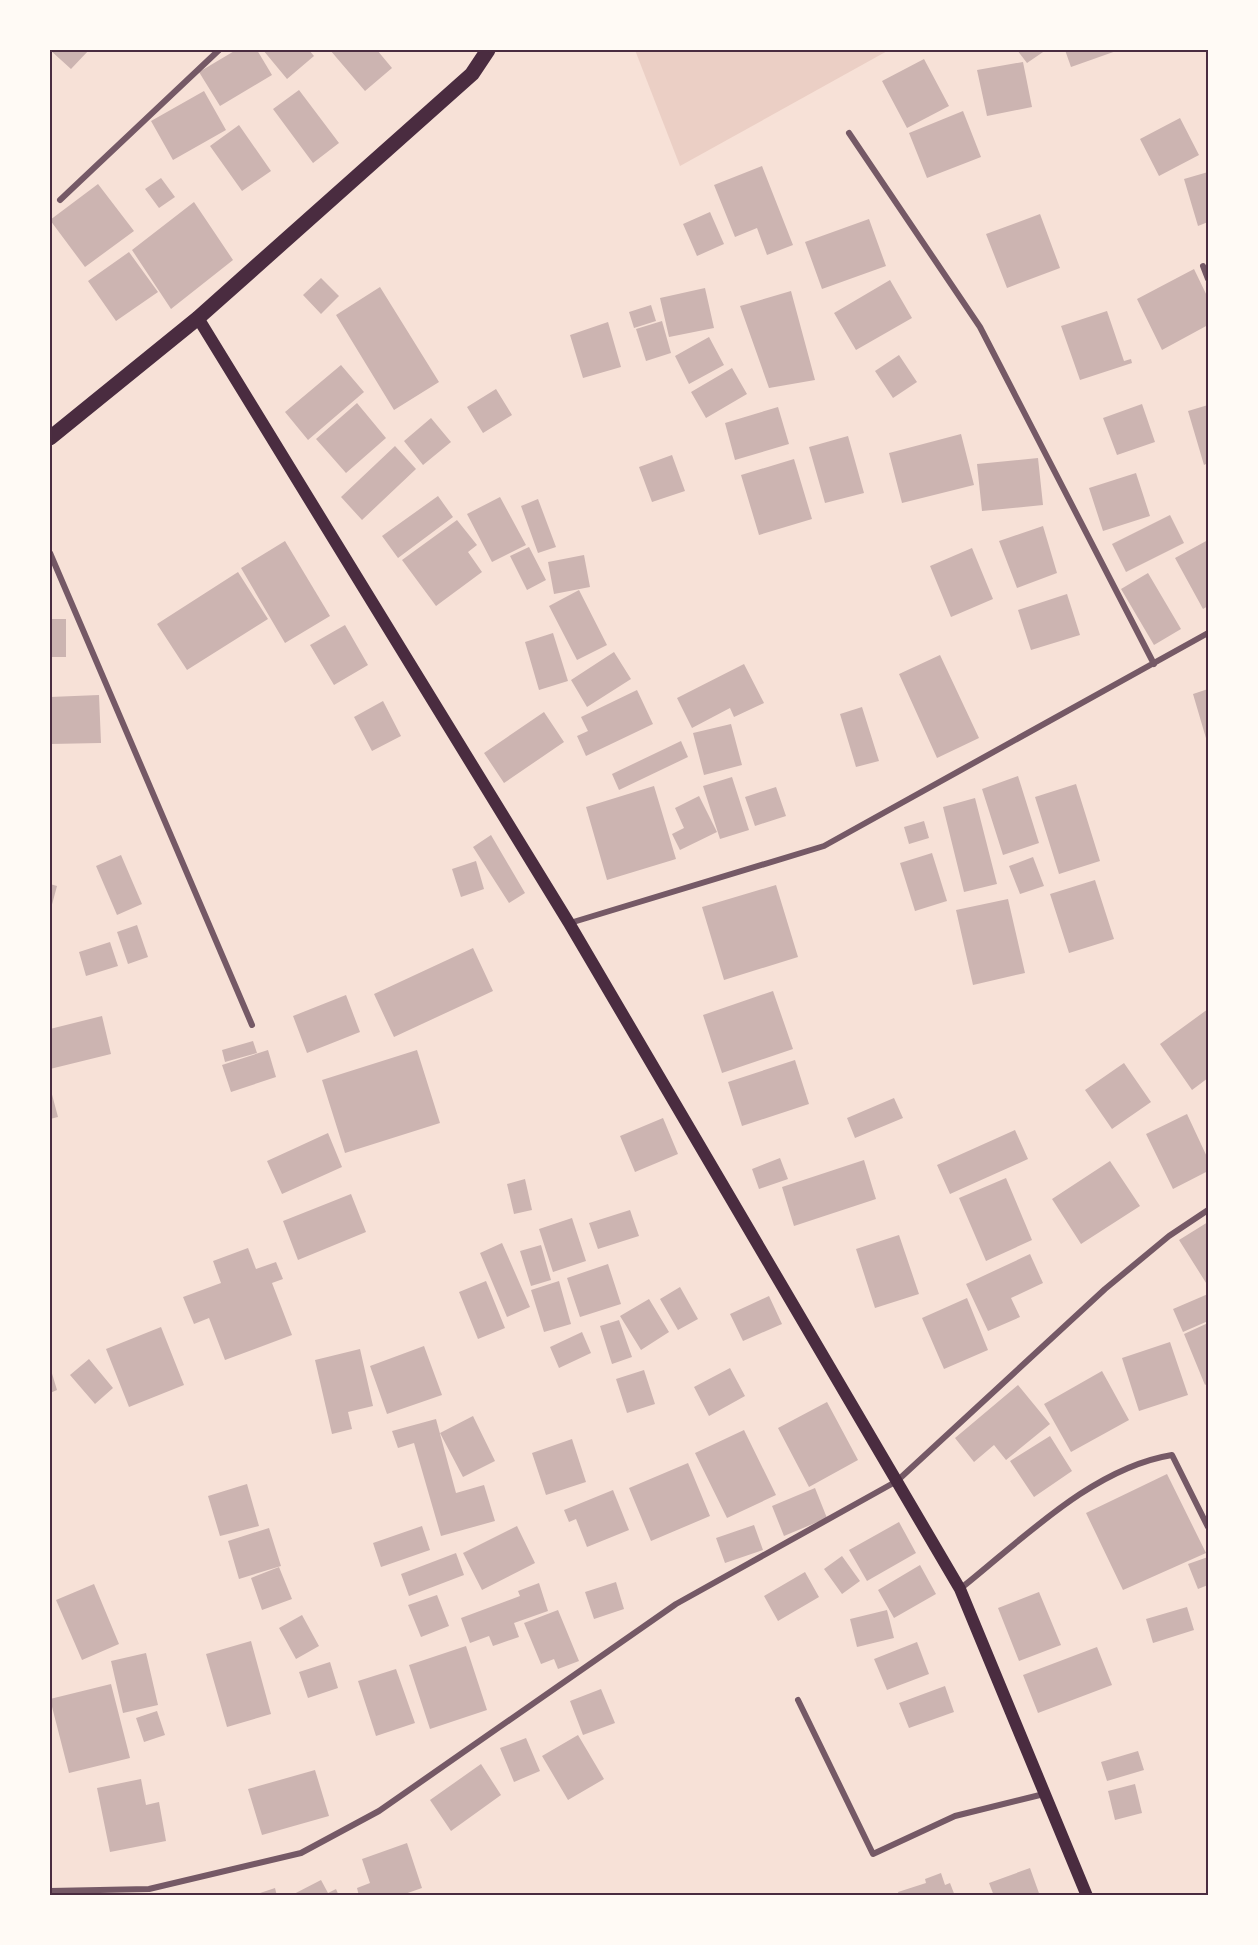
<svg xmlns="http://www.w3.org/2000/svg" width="1258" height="1945" font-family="Overpass,sans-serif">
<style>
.green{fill:#ebcfc5}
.building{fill:#ccb4b1}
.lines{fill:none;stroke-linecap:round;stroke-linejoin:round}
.minor{stroke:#755966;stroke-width:6}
.secondary{stroke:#4a2c40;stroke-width:12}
.primary{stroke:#4a2c40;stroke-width:15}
.neatline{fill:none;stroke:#4a2c40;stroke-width:2}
</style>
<rect width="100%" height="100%" fill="#f7e1d7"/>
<!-- green -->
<path class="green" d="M635,50H889L680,166Z"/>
<!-- building -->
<path class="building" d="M50,50H89L71,69Z
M236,50H257L272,75L220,106L199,72Z
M263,50H309L314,56L287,79Z
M330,50H377L392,68L365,91Z
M1017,50H1046L1027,63Z
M1065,50H1119L1071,67Z
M924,59L949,106L907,128L882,81Z
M1023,62L1032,107L987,116L977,70Z
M299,90L339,143L313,163L273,109Z
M204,91L226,130L173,160L151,121Z
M963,111L981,157L927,178L909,133Z
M1180,118L1199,155L1159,176L1140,139Z
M239,125L271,171L242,191L210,146Z
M762,166L793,245L767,255L757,228L735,237L714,185Z
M1208,172V222L1198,226L1184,179Z
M161,178L175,197L159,208L145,189Z
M98,184L134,231L85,267L50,220Z
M194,202L233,260L171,309L132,250Z
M710,212L724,244L697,256L683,224Z
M1040,214L1060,268L1007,288L986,234Z
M869,219L886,266L822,289L805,242Z
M129,252L158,292L116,321L88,281Z
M1194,269L1208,298V325L1162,350L1137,299Z
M321,278L339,296L321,314L303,295Z
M890,280L912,318L856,350L834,313Z
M380,287L439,382L394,410L336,315Z
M705,288L714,328L669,337L660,298Z
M791,291L815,380L769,388L740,306Z
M651,305L656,321L634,328L629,312Z
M1107,311L1124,361L1131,359L1132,363L1080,380L1061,326Z
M662,321L671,353L646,361L636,329Z
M608,322L621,367L583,378L570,335Z
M709,337L724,365L689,384L675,356Z
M899,355L917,382L893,398L875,371Z
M341,365L364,392L308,440L285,412Z
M732,368L747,394L706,418L691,392Z
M496,389L512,415L483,433L467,407Z
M357,403L386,438L346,473L316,439Z
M1142,404L1155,442L1117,455L1103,418Z
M1208,405V463L1204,465L1188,411Z
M778,407L789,444L735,460L725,423Z
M431,418L451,442L423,465L404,441Z
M961,434L974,485L902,503L889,453Z
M848,436L864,493L825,503L809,447Z
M395,446L416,469L362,520L341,497Z
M672,455L685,491L652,502L639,467Z
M1038,458L1043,505L982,511L977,464Z
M794,459L812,519L759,535L741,475Z
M1136,473L1150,516L1103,531L1089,488Z
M438,496L453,517L398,558L382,536Z
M500,497L526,545L492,562L467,514Z
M538,499L556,547L538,553L521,506Z
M1170,515L1184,543L1126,572L1112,544Z
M457,520L477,545L468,552L482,572L436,606L402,560Z
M1043,526L1057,573L1017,588L999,541Z
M1208,540V606L1203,609L1175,558Z
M285,541L330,616L285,643L241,568Z
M529,547L546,580L527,590L510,556Z
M972,548L993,599L951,617L930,566Z
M584,555L590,587L554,594L548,562Z
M238,572L268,619L187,670L157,624Z
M1148,573L1181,629L1154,645L1121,589Z
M579,590L607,645L577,660L549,606Z
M1067,594L1080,635L1031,650L1018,610Z
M50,619H66V657H50Z
M345,625L368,665L334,685L310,645Z
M553,633L568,681L539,690L525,642Z
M614,652L631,679L587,707L571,680Z
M940,655L979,738L937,758L899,674Z
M744,664L764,703L734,717L730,708L692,728L677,698Z
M1208,689V745L1193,694Z
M637,690L653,724L586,756L577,736L588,731L581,717Z
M99,695L101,743L50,744V697Z
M383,701L401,736L372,751L354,717Z
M862,707L879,761L856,767L840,714Z
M544,712L564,742L504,783L484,753Z
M731,724L742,765L704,775L693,733Z
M681,741L688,757L619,790L612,774Z
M1018,776L1039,843L1003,855L982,789Z
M732,777L749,830L720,839L703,786Z
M1076,784L1100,861L1059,874L1035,797Z
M654,786L676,859L607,880L586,807Z
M776,787L786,816L755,826L745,797Z
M699,796L717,832L680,850L672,834L684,828L675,808Z
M975,798L997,884L964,892L943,807Z
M924,821L929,838L909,844L904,827Z
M491,835L525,893L509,903L473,847Z
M932,853L947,901L915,911L900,863Z
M121,855L142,904L117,915L96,866Z
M1033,857L1044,886L1020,894L1009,866Z
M476,861L484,889L461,897L452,869Z
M1095,880L1114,939L1069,953L1050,894Z
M50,884L57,886L50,912Z
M776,885L798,957L724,980L702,907Z
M1008,899L1025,973L973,985L956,910Z
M137,925L148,957L128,964L117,932Z
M110,942L118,966L86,976L79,952Z
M473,948L493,991L394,1037L374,994Z
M773,991L793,1049L722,1073L703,1015Z
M346,995L360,1032L307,1053L293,1016Z
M1208,1009V1078L1192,1090L1160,1044Z
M102,1016L111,1054L50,1069V1029Z
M253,1041L257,1053L225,1062L222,1050Z
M268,1050L276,1077L231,1092L222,1065Z
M417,1050L440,1123L345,1153L322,1080Z
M795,1060L809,1104L742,1126L728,1082Z
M1124,1063L1151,1102L1112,1129L1085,1090Z
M50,1087L58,1117L50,1119Z
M894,1098L903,1118L855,1138L847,1118Z
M1187,1114L1208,1159V1171L1173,1189L1146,1134Z
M663,1118L678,1154L635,1172L620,1136Z
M1015,1130L1028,1159L950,1194L937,1165Z
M328,1133L342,1167L282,1194L267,1161Z
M780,1158L788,1179L759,1189L752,1169Z
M864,1160L876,1199L794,1226L782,1187Z
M1110,1161L1140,1206L1081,1244L1052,1199Z
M1006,1178L1032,1240L986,1261L959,1198Z
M525,1179L532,1210L514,1214L507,1184Z
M351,1194L366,1232L298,1260L283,1221Z
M630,1210L639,1236L598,1249L589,1223Z
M572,1218L586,1261L553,1272L539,1229Z
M1208,1222V1286L1179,1240Z
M899,1235L919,1294L875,1308L856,1249Z
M502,1243L530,1307L507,1317L480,1253Z
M541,1245L551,1280L531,1286L520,1251Z
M248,1248L256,1269L276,1262L283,1279L272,1283L292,1335L225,1360L209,1318L194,1324L183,1297L221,1283L213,1261Z
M1030,1254L1043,1283L1011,1298L1020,1317L988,1331L966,1284Z
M608,1264L621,1304L580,1317L567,1278Z
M486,1281L505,1328L478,1339L459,1292Z
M559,1281L571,1324L544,1332L531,1290Z
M680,1287L698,1319L678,1330L660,1299Z
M1208,1294V1321L1183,1332L1173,1309Z
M769,1296L782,1324L743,1341L730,1314Z
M967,1298L988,1350L944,1369L922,1318Z
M649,1299L669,1332L641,1350L620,1316Z
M619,1320L632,1357L612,1364L600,1326Z
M1208,1323V1383L1205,1385L1184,1334Z
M161,1327L184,1385L129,1407L106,1349Z
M582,1332L591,1353L559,1368L550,1347Z
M1170,1342L1188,1395L1139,1411L1122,1358Z
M424,1346L442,1395L387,1414L370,1366Z
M360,1349L373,1406L348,1412L352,1429L332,1434L315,1360Z
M89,1359L113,1388L95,1404L70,1375Z
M50,1367L57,1390L50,1393Z
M730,1368L745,1396L709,1416L694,1387Z
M644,1370L655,1404L627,1413L616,1379Z
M1102,1371L1129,1420L1071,1452L1044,1404Z
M1018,1385L1050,1424L1006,1460L994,1445L974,1462L955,1438Z
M827,1402L858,1460L809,1487L778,1428Z
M473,1416L495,1461L463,1477L440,1433Z
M436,1419L456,1493L484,1485L495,1521L441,1536L414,1443L398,1448L392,1431Z
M744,1430L776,1495L727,1518L695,1453Z
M1050,1436L1072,1471L1034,1497L1010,1461Z
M572,1439L586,1482L546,1495L532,1453Z
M688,1463L710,1516L651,1541L629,1488Z
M1167,1474L1206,1553L1123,1590L1086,1513Z
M247,1484L259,1526L220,1536L208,1496Z
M815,1488L827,1518L784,1536L772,1506Z
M613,1490L629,1530L587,1547L576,1519L569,1522L564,1510Z
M899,1522L916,1553L867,1581L849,1550Z
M754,1525L763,1550L725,1563L716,1538Z
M422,1526L430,1550L381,1567L373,1543Z
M517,1526L535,1563L482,1590L463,1553Z
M269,1528L281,1566L239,1579L228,1541Z
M456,1553L464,1575L409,1596L401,1574Z
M842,1556L860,1581L842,1594L824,1569Z
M1208,1557V1585L1198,1589L1188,1564Z
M920,1565L936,1594L894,1618L878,1590Z
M279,1567L292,1599L262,1610L251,1578Z
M805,1572L819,1597L778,1621L764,1596Z
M616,1582L624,1609L594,1619L585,1592Z
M539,1583L548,1611L514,1623L519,1637L493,1646L489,1636L470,1643L461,1618L520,1596L518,1591Z
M94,1584L119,1644L82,1660L56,1600Z
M1039,1592L1061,1645L1019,1661L998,1608Z
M437,1595L449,1626L421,1637L408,1605Z
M1187,1607L1194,1630L1153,1643L1146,1619Z
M558,1610L579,1661L558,1669L554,1659L541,1664L524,1623Z
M887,1610L894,1638L857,1647L850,1619Z
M302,1615L319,1646L296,1659L279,1628Z
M251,1641L271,1714L227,1727L206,1654Z
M917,1642L929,1674L887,1690L874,1659Z
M466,1646L487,1710L430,1729L409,1665Z
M1097,1647L1112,1685L1038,1713L1023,1675Z
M146,1653L158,1705L123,1713L111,1661Z
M330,1662L338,1688L308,1698L299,1672Z
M396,1669L415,1723L376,1736L358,1681Z
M111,1684L130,1758L69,1773L50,1699Z
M945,1686L954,1712L909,1728L899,1703Z
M601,1689L615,1723L583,1735L570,1701Z
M157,1711L165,1735L144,1742L136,1718Z
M578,1735L604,1779L568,1800L542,1756Z
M526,1738L540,1771L514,1782L500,1748Z
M1138,1751L1144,1770L1107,1781L1101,1762Z
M481,1764L501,1795L451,1831L430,1800Z
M315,1770L329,1816L262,1835L248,1789Z
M141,1779L146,1805L159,1802L166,1841L110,1852L97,1788Z
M1135,1784L1142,1813L1115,1820L1108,1791Z
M407,1843L422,1888L399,1896H359L357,1888L370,1883L362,1859Z
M1030,1868L1040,1896H994L989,1883Z
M941,1873L945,1885L950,1883L955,1896H899L898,1892L926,1883L925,1879Z
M321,1880L328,1893L336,1889L339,1896H290Z
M275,1888L277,1896H254V1895Z"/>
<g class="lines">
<!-- minor -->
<path class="minor" d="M849,133L980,327L1154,664
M60,200L219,50
M1203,266L1208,279
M50,553L252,1025
M570,923L824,846L1208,633
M960,1589C1022,1540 1092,1468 1172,1455L1208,1527
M798,1700L873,1854L955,1816L1044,1794
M50,1891L149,1889L301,1853L379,1811L676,1604L897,1481L1105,1289L1169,1236L1208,1210"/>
<!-- secondary -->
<path class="secondary" d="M198,318L569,923L960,1589L1087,1896"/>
<!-- primary -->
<path class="primary" d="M50,438L198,318L472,74L488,50"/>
</g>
<!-- border -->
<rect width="1258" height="1945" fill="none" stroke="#fffaf5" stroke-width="102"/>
<rect x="51" y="51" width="1156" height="1843" class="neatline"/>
</svg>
